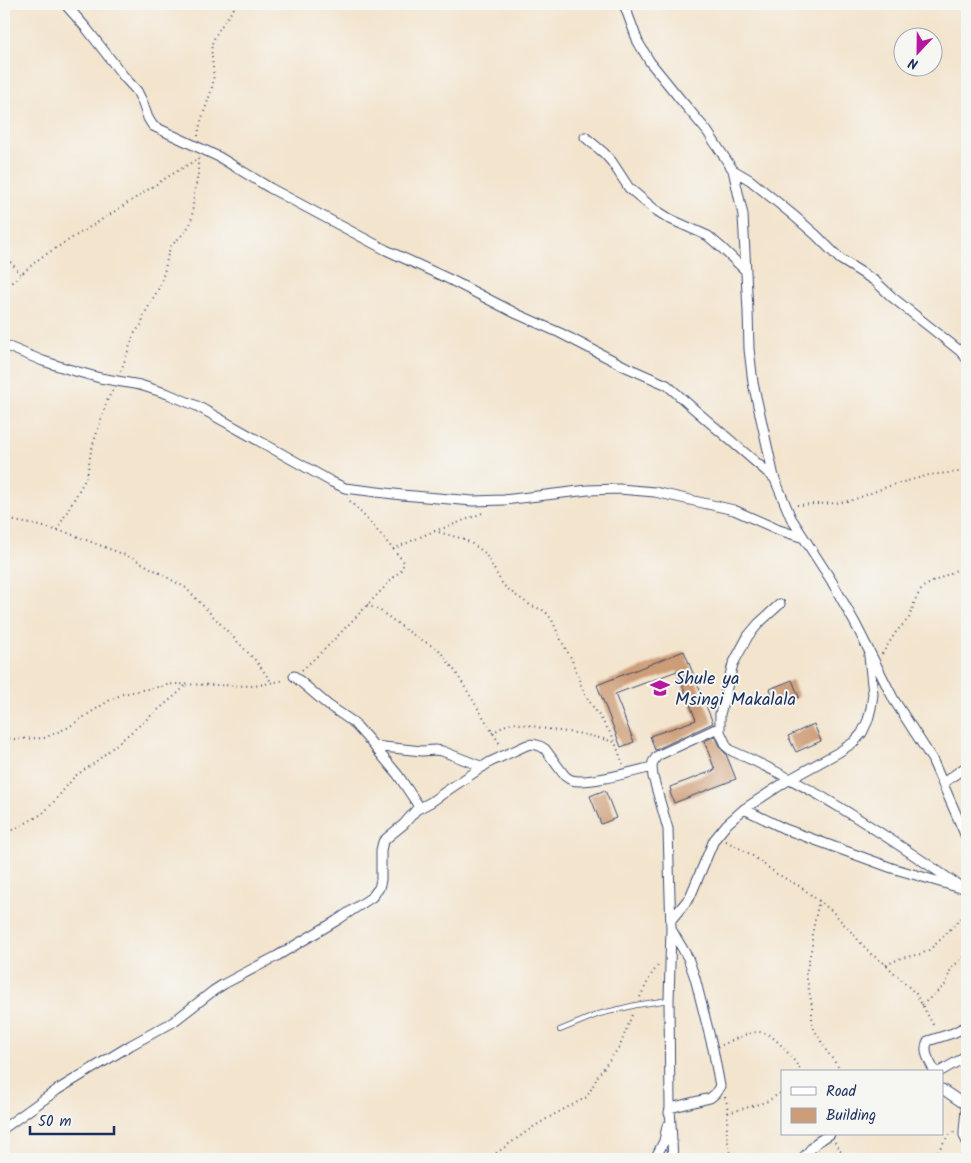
<svg xmlns="http://www.w3.org/2000/svg" width="971" height="1163" font-family="Kalam,sans-serif">
<style>
.building{fill:#cd9d77}
.lines{fill:none;stroke-linecap:round;stroke-linejoin:round}
.service-casing{stroke:#3b4a6f;stroke-width:6}
.minor-casing{stroke:#3b4a6f;stroke-width:11}
.path{stroke:#3b4a6f;stroke-width:2;stroke-dasharray:1 4;stroke-linecap:butt}
.service{stroke:#fff;stroke-width:4.5}
.minor{stroke:#fff;stroke-width:9}
.labels{text-anchor:middle;stroke-width:4;stroke-linejoin:round;paint-order:stroke}
.poi-label{font-size:18px;fill:#1b2f5e;stroke:#f6f6f2;text-anchor:start}
</style>
<rect width="100%" height="100%" fill="#f6f6f2"/>
<filter id="ink" filterUnits="userSpaceOnUse"><feTurbulence type="fractalNoise" baseFrequency=".02" numOctaves="2"/><feDisplacementMap in="SourceGraphic" scale="10" xChannelSelector="R" yChannelSelector="G"/><feConvolveMatrix kernelMatrix="1 2 1 2 8 2 1 2 1" color-interpolation-filters="sRGB"/></filter>
<filter id="wash" filterUnits="userSpaceOnUse"><feTurbulence type="fractalNoise" baseFrequency=".0096" numOctaves="4" result="noise"/><feDisplacementMap in="SourceGraphic" scale="20" xChannelSelector="R" yChannelSelector="G"/><feGaussianBlur stdDeviation="1.12" result="paint"/><feColorMatrix in="noise" values="0 0 0 0 0 0 0 0 0 0 0 0 0 0 0 0 0 1.4 0 .05"/><feComposite in="paint" operator="in"/></filter>
<g filter="url(#wash)">
<rect width="100%" height="100%" fill="#f3e4cd"/>
<g id="blocks">
<!-- building -->
<path class="building" d="M684,651L713,723L655,750L650,736L696,720L677,671L615,694L634,742L621,747L597,685Z
M792,680L799,697L777,706L770,689Z
M814,724L821,741L796,752L788,736Z
M715,736L722,750L726,754L736,779L674,803L670,792L671,791L670,787L715,770L704,741Z
M605,790L616,818L601,824L590,796Z"/>
</g>
</g>
<g filter="url(#ink)">
<use href="#blocks" fill-opacity="0" stroke="#3b4a6f" stroke-width="1"/>
<g class="lines">
<defs>
<path id="service" d="M560,1030L599,1014L636,1005L669,1000"/>
<path id="minor" d="M65,4L87,29L125,78L137,91L142,101L148,118L153,126L219,157L270,188L386,250L451,280L517,314L560,333L626,367L667,385L694,409L773,477
M624,4L638,42L650,62L680,99L707,131L733,170L743,215L748,311L749,349L753,383L774,477L781,494L791,518L831,580L856,625L894,700L932,759L967,839
M585,137L604,153L612,162L629,188L654,209L670,219L708,236L723,249L746,271
M733,170L750,180L793,215L816,235L840,259L875,281L892,297L960,351L967,359
M4,345L43,361L68,369L100,378L140,385L168,394L197,406L332,482L345,488L402,495L473,501L504,500L588,490L619,489L655,492L734,510L779,530L804,538
M780,604L759,623L748,636L733,664L720,714V732L727,747L732,751C816,787 892,840 967,891
M294,676L328,705L353,722L369,740L398,775L420,808
M374,746L422,751L435,750L442,751L483,767
M943,783L967,766
M744,809L785,829L892,868L957,887
M671,920L690,897L714,840L727,824L744,809L790,779L839,752L854,742L862,733L868,720L871,708L873,694L869,656
M935,1072C930,1062 922,1051 928,1041L953,1033L967,1026
M939,1072L960,1060L967,1054
M942,1089L967,1106
M967,1099L964,1131V1136L967,1142
M669,1113L670,1108L710,1098L715,1094L720,1086L713,1049L695,978L688,958L671,929
M4,1128L57,1090L131,1045L173,1022L213,991L224,984L277,956L336,921L372,897L379,888L381,880V850L383,842L388,837L404,824L416,810L431,802L448,790L490,762L527,745C534,743 539,745 545,749L565,776C568,778 568,779 572,780C586,785 635,771 652,767
M655,1159L664,1141L667,1126
M673,1159L670,1108L669,1000L671,929L669,864L668,829L653,777L652,767L653,762L657,756L720,727
M802,1159L816,1143L830,1134"/>
</defs>
<!-- service casing -->
<use href="#service" class="service-casing"/>
<!-- minor casing -->
<use href="#minor" class="minor-casing"/>
<!-- path -->
<path class="path" d="M198,136C200,118 209,102 213,83C215,70 210,55 212,44C215,33 230,14 237,4
M4,254L21,275
M4,289L40,258L106,217L166,178L199,158
M121,371L134,334L141,325L145,313L160,286L165,269L168,254L171,246L183,234L190,225L192,217L194,194L198,175V159
M797,505L836,503L853,500L889,486L929,475L967,471
M4,519L36,525L68,533L133,558L186,588L256,661L272,683
M57,530L87,476L91,451L107,401L113,389
M434,531L464,539L477,547L485,553L503,585L514,594L530,605L545,611L552,620L561,640L571,658L584,693L613,737L623,764
M393,549L434,531L447,527L485,512
M367,605L379,610L412,634L439,650L455,671L501,746
M882,654L896,632L909,618L916,598L923,587L960,568L967,560
M302,670L327,647L402,569L404,562L370,522L347,498
M492,733L506,725L514,723L528,725L551,730L583,734L615,742
M4,738L14,739L44,738L67,728L110,700L123,694L142,690L173,684L255,686L285,680
M4,835L42,814L53,803L75,776L93,764L177,694L186,685
M726,841L750,854L777,874L801,887L832,911L871,954L884,963L916,994L935,1028
M819,900L812,935V946L806,974L812,1006V1020L814,1029L826,1050L839,1068L840,1072
M886,965L901,958L921,954L929,950L938,942L967,912
M640,997L651,975L659,964
M922,1005L946,984L951,968L967,955
M722,1045C732,1041 749,1031 760,1032C775,1033 794,1060 802,1072
M725,1097C729,1109 727,1114 727,1126C726,1137 729,1149 733,1159
M728,1113L766,1102L782,1092
M835,1142L845,1159
M488,1159L533,1127L555,1114L587,1097L599,1074L620,1046L632,1015
M931,1159C941,1152 943,1136 955,1132"/>
<!-- service -->
<use href="#service" class="service"/>
<!-- minor -->
<use href="#minor" class="minor"/>
</g>
</g>
<!-- icons -->
<defs>
<symbol id="school-bare" viewBox="-9 -9 18 18"><path d="M0-5L7-2L0 1L-7-2ZM-4 1L0 2.5L4 1V4Q0 6-4 4Z" fill="#b5179e" stroke="#f6f6f2" stroke-width="2.5" paint-order="stroke"/></symbol>
</defs>
<g fill-rule="evenodd">
<use href="#school-bare" x="646" y="674" width="28" height="28"/>
</g>
<g class="labels">
<!-- poi labels -->
<g class="poi-label">
<text x="675" y="684">Shule ya<tspan x="675" dy="21">Msingi Makalala</tspan></text>
</g>
</g>
<!-- margin -->
<rect width="971" height="1163" fill="none" stroke="#f6f6f2" stroke-width="20"/>
<!-- legend -->
<rect x="781" y="1070" width="162" height="65" fill="#f6f6f2" stroke="#9ea6b7"/>
<rect x="791" y="1087" width="25" height="8" fill="#ffffff" stroke="#9ea6b7"/>
<text x="826" y="1096" font-size="15" fill="#1b2f5e">Road</text>
<rect x="791" y="1108" width="25" height="15" fill="#cd9d77" stroke="#9ea6b7"/>
<text x="826" y="1120" font-size="15" fill="#1b2f5e">Building</text>
<!-- north arrow -->
<g transform="translate(918 52) rotate(202)"><circle r="24" fill="#f6f6f2" stroke="#9ea6b7"/>
<path d="M0-4L9 19L0 12L-9 19Z" fill="#b5179e"/>
<text y="-8" font-size="14" font-weight="bold" text-anchor="middle" fill="#1b2f5e">N</text>
</g>
<!-- scale -->
<path d="M30 1126v8h84v-8" fill="none" stroke="#1b2f5e" stroke-width="2.5"/>
<text x="38" y="1126" font-size="15" fill="#1b2f5e" stroke="#f6f6f2" stroke-width="4" paint-order="stroke">50 m</text>
</svg>
